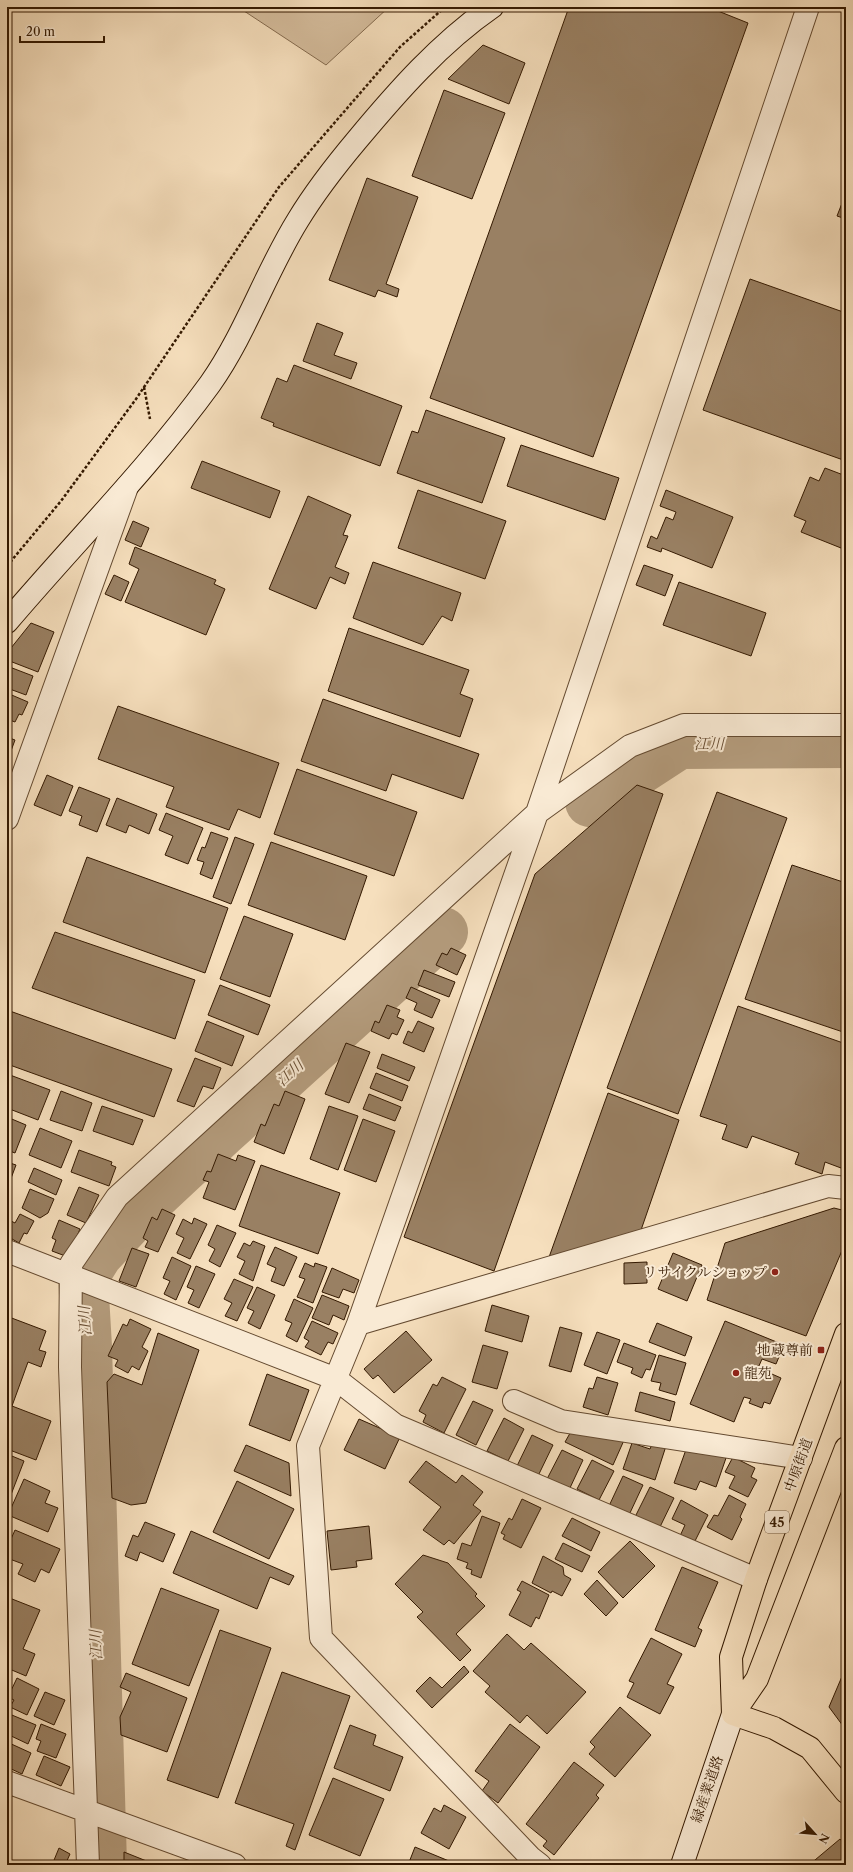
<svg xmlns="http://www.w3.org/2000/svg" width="853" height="1872" font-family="'Libre Caslon Text','Noto Serif JP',serif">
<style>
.green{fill:#d5bd9d;stroke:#846b4f}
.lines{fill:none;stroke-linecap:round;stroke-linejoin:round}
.river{stroke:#b49c7d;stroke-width:50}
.building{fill:#998063;stroke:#341901}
.street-casing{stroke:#644a30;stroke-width:24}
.secondary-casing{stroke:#341901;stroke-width:24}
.primary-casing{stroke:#341901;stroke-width:24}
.path{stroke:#341901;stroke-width:2.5;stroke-dasharray:3 2;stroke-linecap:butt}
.street{stroke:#f9ead4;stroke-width:22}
.secondary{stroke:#f9ead4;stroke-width:22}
.primary{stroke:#f6dfbd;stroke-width:22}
.poi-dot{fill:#8f2418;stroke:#f9ead4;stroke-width:1.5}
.labels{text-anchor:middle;stroke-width:4;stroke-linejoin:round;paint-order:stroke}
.shield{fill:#f9ead4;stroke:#6f5840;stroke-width:1}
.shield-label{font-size:13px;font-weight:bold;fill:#341901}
.poi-label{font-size:14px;fill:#341901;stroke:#f9ead4;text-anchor:end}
.street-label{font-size:14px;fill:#341901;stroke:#f9ead4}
.water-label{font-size:15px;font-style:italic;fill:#674d33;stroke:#f9ead4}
</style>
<rect width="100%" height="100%" fill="#f6dfbd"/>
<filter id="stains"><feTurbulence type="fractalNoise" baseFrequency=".005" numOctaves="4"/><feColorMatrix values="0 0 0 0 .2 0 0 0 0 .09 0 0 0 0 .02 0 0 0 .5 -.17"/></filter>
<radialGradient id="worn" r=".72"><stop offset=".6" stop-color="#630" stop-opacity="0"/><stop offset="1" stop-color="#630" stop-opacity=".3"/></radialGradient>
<!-- green -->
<path class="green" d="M238,7H389L326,65Z"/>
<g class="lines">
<!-- river -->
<path class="river" d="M590,802L679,744L846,743
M102,1865L87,1347L83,1278L98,1254L146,1203L222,1132L443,932"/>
</g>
<!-- building -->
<path class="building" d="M569,7H708L748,23L593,457L430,398Z
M483,45L525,63L509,104L448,79Z
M444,90L505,113L472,199L412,176Z
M367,178L418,197L386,284L399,289L397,297L378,290L375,297L329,280Z
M846,193V219L837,216Z
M750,279L846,313V461L703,410Z
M317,323L343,333L334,355L357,363L351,379L303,361Z
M294,365L402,406L380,466L273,426L274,423L261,418L277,378L287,382Z
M426,410L505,438L482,503L397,473L412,431L418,433Z
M521,445L619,478L605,520L507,486Z
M202,461L280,491L270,518L191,488Z
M825,468L846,476V550L801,532L806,521L794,516L810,477L819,481Z
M418,490L506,521L485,579L398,548Z
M666,490L733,517L712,568L662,548L661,552L647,547L651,536L657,539L666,517L673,520L676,512L660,506Z
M308,496L351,515L343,535L348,536L335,567L349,573L345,584L330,577L316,609L269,589Z
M133,521L149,528L141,547L125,540Z
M135,547L216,580L214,584L225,589L206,635L125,602L139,569L129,564Z
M373,562L461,593L452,621L442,616L423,645L353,618Z
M644,565L673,575L665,596L636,585Z
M114,575L129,582L121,601L105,594Z
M679,582L766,613L751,656L663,625Z
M31,623L54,632L38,672L7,660V653Z
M349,628L469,670L460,694L473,699L460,737L328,691Z
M7,666L33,676L26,695L7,688Z
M7,693L28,702L22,715L19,714L15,722L7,719Z
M846,695V707H842Z
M323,699L479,754L463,799L392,774L386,791L301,761Z
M118,706L279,763L260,818L238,809L229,830L166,807L174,787L98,759Z
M7,737L15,740L8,759H7Z
M297,769L417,812L394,876L274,834Z
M47,775L73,786L61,816L34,805Z
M637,785L663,794L494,1271L404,1237L535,874Z
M79,787L110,799L97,832L79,825L82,816L69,811Z
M717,792L787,818L678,1114L607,1088Z
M117,798L157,814L149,834L129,825L126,833L106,825Z
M166,813L203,828L188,864L165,855L173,836L159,830Z
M211,832L228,838L212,879L200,874L204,862L197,860L202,847L205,848Z
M235,837L254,844L231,904L213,897Z
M271,842L367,876L345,940L248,905Z
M87,857L228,908L205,973L63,922Z
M792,865L846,883V1033L745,999Z
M244,916L293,934L270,997L220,979Z
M55,932L195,980L175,1039L32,988Z
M451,948L466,955L457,975L436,965L442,953L447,955Z
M424,970L455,982L449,997L418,985Z
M220,985L270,1005L258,1035L208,1015Z
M411,987L440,1000L432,1018L414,1010L417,1003L406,998Z
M387,1005L400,1010L397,1017L404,1020L397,1035L392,1033L389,1039L371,1031L375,1021L379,1023Z
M738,1006L846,1044V1155L841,1168L825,1162L822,1174L795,1164L799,1153L752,1136L747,1148L722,1139L727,1125L700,1116Z
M7,1010L172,1069L154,1117L7,1064Z
M207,1021L244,1036L232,1066L195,1051Z
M418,1021L434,1028L424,1052L403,1043L408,1031L412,1033Z
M346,1043L370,1052L349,1103L325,1094Z
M382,1054L415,1067L409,1081L377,1068Z
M195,1058L221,1068L213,1089L203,1086L194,1107L177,1101Z
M376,1073L408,1086L402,1101L370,1088Z
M10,1075L50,1090L38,1120L7,1108V1084Z
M61,1091L92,1103L82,1131L50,1120Z
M285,1091L305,1099L284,1154L254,1142L261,1124L265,1126L274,1104L279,1106Z
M608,1093L679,1120L640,1233L548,1260Z
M369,1094L401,1107L395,1121L363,1109Z
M102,1106L143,1120L133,1145L93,1131Z
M329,1106L358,1116L338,1170L310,1159Z
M7,1117L26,1125L15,1153L7,1150Z
M363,1119L395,1131L376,1182L344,1170Z
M40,1128L72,1141L61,1168L29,1155Z
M79,1150L112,1162L111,1165L116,1167L109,1186L71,1172Z
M218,1154L236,1161L238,1155L255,1161L235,1210L203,1198L209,1182L203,1180L207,1171L211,1172Z
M7,1162L16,1165L7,1189Z
M261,1165L340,1193L318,1254L239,1226Z
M34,1168L62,1180L56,1195L28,1182Z
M79,1187L99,1195L86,1223L67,1215Z
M30,1189L54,1199L48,1213L40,1218L22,1208Z
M834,1208L846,1211V1241L806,1336L707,1300L725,1243Z
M162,1209L175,1215L158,1252L145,1247L148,1241L143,1238L152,1217L157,1220Z
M20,1214L34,1221L27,1234L24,1233L19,1243L7,1236V1229L11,1221L15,1223Z
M194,1218L207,1224L190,1259L177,1253L184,1238L176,1234L183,1219L192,1224Z
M59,1220L80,1229L68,1257L52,1251L56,1240L52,1238Z
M217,1225L236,1233L220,1267L209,1261L215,1249L208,1245Z
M253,1241L265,1246L253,1281L239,1274L245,1261L237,1257L244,1243L250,1246Z
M275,1247L297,1257L284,1286L271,1281L276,1268L267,1264Z
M132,1248L149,1254L136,1287L119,1281Z
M673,1253L702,1265L687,1301L658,1289Z
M172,1257L191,1266L176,1300L164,1294L170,1281L163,1278Z
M647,1262V1283L624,1284V1263Z
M305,1263L314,1267L315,1263L327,1267L313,1303L297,1297L305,1279L299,1277Z
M196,1266L215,1274L199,1308L188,1303L194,1290L187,1287Z
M332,1268L359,1280L354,1293L343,1289L339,1298L322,1292Z
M234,1279L253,1287L237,1321L225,1316L232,1303L224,1299Z
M257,1287L275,1295L260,1329L248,1323L254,1311L247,1308Z
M322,1295L349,1306L344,1320L333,1315L329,1325L312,1318Z
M294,1299L313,1308L297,1342L286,1336L292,1323L285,1320Z
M492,1305L529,1316L522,1342L485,1331Z
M9,1317L46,1331L39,1350L46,1352L41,1367L28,1362L12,1406L51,1421L36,1460L7,1449V1323Z
M130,1319L151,1329L142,1347L148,1351L139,1370L132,1366L128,1373L115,1366L118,1360L108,1356L123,1324L127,1326Z
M312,1321L338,1333L333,1344L328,1342L321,1355L305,1347L309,1341L304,1338Z
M725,1321L784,1345L776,1364L762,1359L758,1368L781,1378L770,1404L764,1402L762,1408L749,1403L751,1399L744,1397L734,1422L690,1404Z
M657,1323L692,1337L685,1356L649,1342Z
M560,1327L582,1333L571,1372L549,1366Z
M406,1331L432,1360L394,1393L378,1375L373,1379L364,1369Z
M597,1332L620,1340L607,1374L584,1365Z
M158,1333L199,1350L146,1503L131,1505L112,1498L107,1382L114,1374L142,1385Z
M624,1343L656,1355L650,1370L646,1369L642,1378L631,1373L633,1368L617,1362Z
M483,1345L508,1352L497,1389L472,1382Z
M659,1355L686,1363L676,1395L659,1390L661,1383L651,1381Z
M267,1374L309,1390L290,1441L249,1425Z
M442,1377L466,1389L444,1433L423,1422L426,1415L419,1411L433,1384L437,1386Z
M597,1377L618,1383L608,1415L583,1407L589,1388L593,1389Z
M640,1392L675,1402L670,1421L635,1411Z
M473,1401L493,1410L476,1445L456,1435Z
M504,1418L524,1429L508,1461L487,1451Z
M359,1419L400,1437L385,1469L344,1450Z
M573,1428L625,1438L613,1465L565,1442Z
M532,1435L553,1445L538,1476L517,1466Z
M653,1442L666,1446L655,1480L623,1469L632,1443L650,1449Z
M688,1444L726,1458L716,1487L700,1481L696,1490L674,1483Z
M246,1445L289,1463L291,1496L234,1471Z
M562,1450L583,1460L569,1490L547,1479Z
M7,1454L24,1461L7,1505Z
M733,1457L755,1468L751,1477L757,1480L748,1497L729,1488L735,1476L725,1472Z
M592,1460L614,1471L599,1500L577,1489Z
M426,1461L456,1483L462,1475L483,1492L473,1505L481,1511L454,1544L449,1540L444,1545L423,1530L441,1507L409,1482Z
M623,1476L643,1485L629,1515L609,1506Z
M24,1479L50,1491L45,1503L58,1508L48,1532L8,1515Z
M237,1481L294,1509L269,1559L213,1532Z
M650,1487L674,1498L659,1529L635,1517Z
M729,1495L746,1504L740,1517L742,1519L732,1540L707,1527L714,1515L718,1516Z
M522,1499L541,1508L521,1548L503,1539L505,1535L501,1533L509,1518L512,1520Z
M681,1500L708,1515L694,1543L680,1536L685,1525L672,1519Z
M482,1516L500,1523L481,1578L471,1574L472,1570L466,1568L468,1563L457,1559L462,1543L471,1546Z
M572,1518L600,1532L591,1551L562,1536Z
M145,1522L175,1534L163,1562L140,1552L137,1561L125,1556L133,1535L138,1537Z
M369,1526L372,1559L356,1561L357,1567L331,1570L327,1531Z
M15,1530L60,1549L49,1573L41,1569L35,1582L18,1574L23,1564L7,1558V1548Z
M191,1531L294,1576L289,1585L270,1577L257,1609L173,1573Z
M630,1541L655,1566L623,1598L598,1572Z
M563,1543L590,1556L582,1572L555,1559Z
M423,1555L448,1563L477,1594L475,1596L485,1606L456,1634L471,1650L460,1661L417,1617L423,1612L395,1584Z
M543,1556L563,1567L564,1575L571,1579L562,1596L552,1591L551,1593L532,1583Z
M682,1567L718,1582L698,1628L702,1630L695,1647L655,1630Z
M597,1580L618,1603L606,1616L584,1594Z
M522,1581L549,1595L539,1619L536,1617L531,1627L509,1615L521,1592L517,1590Z
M161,1588L219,1610L189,1686L132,1664Z
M7,1597L40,1610L23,1649L35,1654L26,1676L7,1668Z
M220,1630L271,1648L218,1798L167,1780Z
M507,1634L524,1650L531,1643L586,1692L547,1734L527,1715L520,1723L485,1692L490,1686L473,1671Z
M651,1638L682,1654L667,1684L674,1687L660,1714L627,1697L634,1683L629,1681Z
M464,1666L469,1672L432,1708L416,1691L430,1677L442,1688Z
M846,1667V1730L829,1707Z
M282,1672L350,1696L295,1850L286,1846L294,1824L235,1803Z
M126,1673L187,1698L167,1752L121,1735L120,1717L131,1692L120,1687Z
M17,1678L39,1689L27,1715L10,1707L14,1700L8,1697Z
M45,1692L65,1700L54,1725L34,1716Z
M620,1707L651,1735L615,1777L589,1754L595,1747L590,1742Z
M7,1713L36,1725L28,1744L7,1734Z
M41,1724L66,1734L56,1758L37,1751L41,1741L36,1739Z
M510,1724L540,1747L498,1803L482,1791L489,1781L475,1771Z
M350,1725L376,1735L373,1745L403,1757L390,1791L334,1768Z
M7,1742L31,1753L22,1774L7,1767Z
M44,1756L70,1767L61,1786L36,1775Z
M574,1762L604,1785L596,1795L599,1798L554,1855L543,1846L547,1841L526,1824Z
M333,1778L384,1799L360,1856L309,1835Z
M444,1805L466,1817L449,1849L421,1833L434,1808L441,1812Z
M840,1839L846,1846V1865H809Z
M415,1847L449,1861L447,1865H408Z
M59,1848L70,1854L65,1865H52Z
M124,1852L154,1864V1865H124Z"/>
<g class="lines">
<defs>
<path id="street" d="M7,819L127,487
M7,1251L336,1379L395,1425L756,1579
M358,1324L537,813L808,7
M514,1401L561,1421L801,1458
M7,1782L235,1865
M88,1865L70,1367L71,1264L117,1197L537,813L630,746L684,725H846
M540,1865L531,1858L321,1638L308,1446L358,1324L828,1186L846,1188"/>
<path id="secondary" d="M7,622C74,543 149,468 210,384C246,333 265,273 298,220C315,192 336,165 357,140C397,92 440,43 492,7
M682,1865L733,1714"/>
<path id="primary" d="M733,1714L731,1657L756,1579L846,1334
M733,1714L757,1679L846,1448
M733,1714L774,1728L810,1748L846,1792"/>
</defs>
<!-- street casing -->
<use href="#street" class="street-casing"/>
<!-- secondary casing -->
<use href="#secondary" class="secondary-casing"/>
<!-- primary casing -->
<use href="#primary" class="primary-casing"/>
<!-- path -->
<path class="path" d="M144,387L150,419
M7,566L61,501L136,399L279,187L400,47L445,7"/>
<!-- street -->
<use href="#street" class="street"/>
<!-- secondary -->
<use href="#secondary" class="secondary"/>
<!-- primary -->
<use href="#primary" class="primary"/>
</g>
<!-- markers -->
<g class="poi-dot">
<circle cx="775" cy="1272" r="4"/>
<rect x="817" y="1346" width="8" height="8" rx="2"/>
<circle cx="736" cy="1373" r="4"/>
</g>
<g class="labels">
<!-- shield labels -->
<rect class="shield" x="765" y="1511" width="24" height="22" rx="3"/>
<g class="shield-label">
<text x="777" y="1527">45</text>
</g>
<!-- poi labels -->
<g class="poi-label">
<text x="767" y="1277">リサイクルショップ</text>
<text x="813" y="1355">地蔵尊前</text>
<text x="744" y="1378" text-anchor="start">龍苑</text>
</g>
<!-- street labels -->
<g class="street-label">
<text transform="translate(798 1465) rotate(-70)" y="5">中原街道</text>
<text transform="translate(707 1789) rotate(-71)" y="5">緑産業道路</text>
</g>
<!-- water labels -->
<g class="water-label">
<text x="709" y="749">江川</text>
<text transform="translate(290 1073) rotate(-42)" y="5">江川</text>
<text transform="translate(85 1321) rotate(-94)" y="5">江川</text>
<text transform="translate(96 1645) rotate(-92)" y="5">江川</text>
</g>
</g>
<!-- margin -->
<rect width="853" height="1872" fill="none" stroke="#f6dfbd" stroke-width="24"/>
<rect x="8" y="8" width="837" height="1856" fill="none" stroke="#341901" stroke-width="2"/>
<rect x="12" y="12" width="829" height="1848" fill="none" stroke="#341901"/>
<!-- north arrow -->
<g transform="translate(815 1834) rotate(117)" stroke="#f9ead4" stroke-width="3" paint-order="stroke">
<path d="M0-3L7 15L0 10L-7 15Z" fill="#341901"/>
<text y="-6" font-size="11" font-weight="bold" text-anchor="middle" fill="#341901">N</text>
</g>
<!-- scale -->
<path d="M20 36v6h84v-6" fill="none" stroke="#341901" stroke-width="2"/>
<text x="26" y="36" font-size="12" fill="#341901" stroke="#f9ead4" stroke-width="3" paint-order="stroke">20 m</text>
<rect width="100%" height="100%" filter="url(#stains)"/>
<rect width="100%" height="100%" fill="url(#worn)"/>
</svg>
